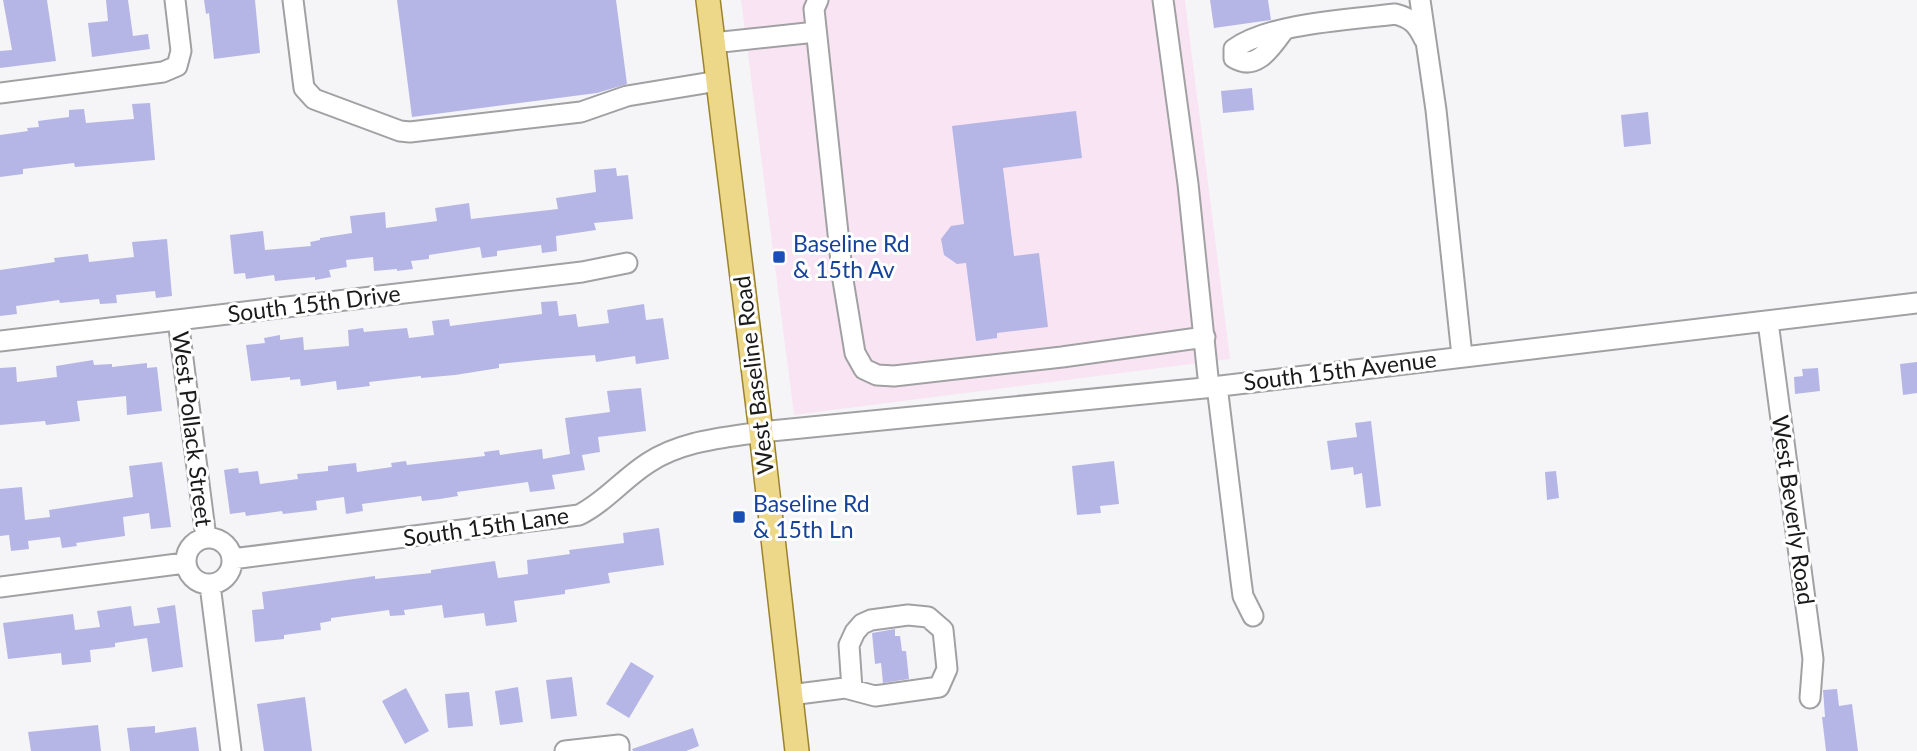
<svg xmlns="http://www.w3.org/2000/svg" width="1917" height="751" font-family="Lato,sans-serif">
<style>
.commercial{fill:#f9e4f3}
.building{fill:#b5b6e6}
.lines{fill:none;stroke-linecap:round;stroke-linejoin:round}
.minor-casing{stroke:#a1a1a3;stroke-width:23}
.major-casing{stroke:#9b832e;stroke-width:26}
.minor{stroke:#fff;stroke-width:19}
.major{stroke:#edd788;stroke-width:23}
.transit-dot{fill:#1a4fb4;stroke:#fff;stroke-width:2.5}
.labels{text-anchor:middle;stroke-width:6;stroke-linejoin:round;paint-order:stroke}
.transit-label{font-size:23px;fill:#164399;stroke:#fff;text-anchor:start}
.street-label{font-size:23px;fill:#1a1a1a;stroke:#fff}
</style>
<rect width="100%" height="100%" fill="#f5f5f7"/>
<!-- commercial -->
<path class="commercial" d="M741,0H1185L1230,359L794,415Z"/>
<!-- building -->
<path class="building" d="M3,0H47L56,61L0,68V51L12,50Z
M106,0H128L133,36L148,34L150,49L92,57L88,23L108,21Z
M204,0H255L260,53L214,59L209,13L206,14Z
M397,0H616L627,84L597,93L412,117Z
M1210,0H1268L1271,20L1214,28Z
M1252,88L1254,110L1223,113L1221,91Z
M150,103L155,160L75,167L74,163L23,169V174L0,177V135L28,131L27,128L39,127L38,121L69,117V110L84,109L86,123L134,119L132,104Z
M1076,111L1082,158L1003,168L1014,256L1039,253L1048,327L997,333V338L976,341L966,263L957,264L944,255L941,239L951,226L964,224L952,126Z
M1648,112L1651,144L1624,147L1621,115Z
M616,168L617,176L628,175L633,219L594,223L596,230L556,236L557,251L542,253L541,245L497,251V256L482,258L480,247L429,255V259L411,261L413,269L397,271V269L374,271L373,257L346,260L347,267L329,270L331,277L315,280V277L275,281L274,275L246,279L245,273L234,274L230,235L263,231L265,250L311,246L310,242L320,240V238L352,233L350,216L385,212L386,228L437,221L435,208L469,203L471,219L558,209L556,198L596,192L594,170Z
M167,239L172,296L156,298L155,291L116,295L117,303L100,304L99,299L60,303L59,300L16,306L17,314L0,316V270L55,262L54,258L88,254L89,262L134,257L132,242Z
M557,301L559,316L576,314L578,327L609,323L607,310L644,304L646,320L663,318L669,359L636,364L635,356L596,362L595,355L547,359L499,364V368L455,375L421,378V376L369,382L370,386L337,390L336,381L301,386L300,379L290,380V377L251,381L246,345L265,343L264,338L280,335V340L303,337L304,350L349,346L348,330L363,328L364,332L407,328L409,338L434,335L432,321L449,319L450,326L542,314L541,302Z
M93,360L94,365L112,364V367L147,363V368L157,367L162,411L127,415L126,396L77,401L80,421L46,425L45,421L0,425V368L16,367L17,382L57,377L56,366Z
M1917,362V393L1903,395L1900,364Z
M1818,368L1820,391L1795,394L1794,377L1803,376L1802,369Z
M641,388L646,431L598,437L600,452L582,455L585,470L552,475L555,489L530,492L528,482L457,492L458,496L440,499L422,501L421,496L362,504L363,511L346,514L344,497L316,501L317,510L283,514L282,511L246,516L245,512L230,514L224,470L238,468L239,473L258,471L260,484L298,479L297,474L328,471V466L356,463L357,472L392,467L391,463L406,461L407,465L485,456L484,452L499,450L500,455L542,449L543,459L570,454L565,418L610,412L607,391Z
M1371,421L1381,506L1366,508L1362,473L1354,475L1353,467L1331,470L1327,441L1357,437L1355,423Z
M1114,461L1119,504L1100,506L1101,513L1077,515L1072,466Z
M162,462L171,527L151,529L149,513L123,517L125,536L76,543L77,546L62,548L60,537L28,541L29,549L11,551L9,535L0,536V489L22,487L25,520L50,517L49,510L133,497L129,466Z
M1556,471L1559,498L1547,500L1545,472Z
M659,528L664,565L608,573L610,583L565,590V594L514,601L517,622L486,626L484,613L444,618L442,605L404,610L405,615L390,616L389,610L331,618V621L320,623L321,630L284,635V639L255,642L252,610L264,609L262,592L375,576V579L431,573V570L495,561L498,578L528,574L527,560L570,554L569,550L624,543L623,533Z
M175,605L183,667L152,672L147,638L115,643V647L90,650L91,662L62,665L61,653L8,659L3,623L73,614L75,630L100,627L97,611L131,606L134,626L160,623L157,608Z
M895,629V636H900L902,651H906L909,679L883,683L881,663L875,664L872,633Z
M631,662L654,676L629,718L606,704Z
M572,677L577,716L551,719L546,680Z
M518,687L523,722L500,725L495,691Z
M406,688L429,731L405,744L382,701Z
M1837,689L1839,706L1852,704L1858,751H1826L1822,717H1825L1823,690Z
M469,692L473,726L448,728L445,694Z
M305,697L312,751H264L257,704Z
M98,725L101,751H31L28,732Z
M155,726V733L196,727L199,751H130L127,728Z
M693,728L699,746L686,751H633L632,749Z"/>
<g class="lines">
<defs>
<path id="minor" d="M293,0L304,88L314,99L400,131L410,132L581,112L627,96L718,81
M818,0L814,9L843,280L855,353L864,369L877,375L894,376L1062,357L1205,337
M1163,0L1188,184L1209,387
M1420,0L1436,110L1462,356
M1284,30C1272,46 1257,72 1234,58V49C1270,23 1349,20 1395,14C1411,18 1417,24 1424,39
M713,43L816,32
M0,93L163,72L177,66L181,51L175,0
M178,320L206,538
M1768,322L1813,659L1810,698
M0,341L582,272L627,263
M1217,386L1241,581L1243,596L1253,616
M186 561a23 23 0 1 1 46 0a23 23 0 1 1-46 0Z
M232,559L579,515C605,502 623,479 648,463C681,441 722,438 761,432L1204,388L1917,303
M210,585L231,751
M0,587L185,563
M790,695L845,688L875,696L939,687L947,669L943,630L928,617L908,615L871,620L862,624L855,632L849,645L852,689
M565,751L619,745V751"/>
<path id="major" d="M708,0L761,432L797,751"/>
</defs>
<!-- minor casing -->
<use href="#minor" class="minor-casing"/>
<!-- major casing -->
<use href="#major" class="major-casing"/>
<!-- minor -->
<use href="#minor" class="minor"/>
<!-- major -->
<use href="#major" class="major"/>
</g>
<!-- markers -->
<g class="transit-dot">
<rect x="772" y="250" width="14" height="14" rx="3.5"/>
<rect x="732" y="510" width="14" height="14" rx="3.5"/>
</g>
<g class="labels">
<!-- transit labels -->
<g class="transit-label">
<text x="793" y="252">Baseline Rd<tspan x="793" dy="26">&amp; 15th Av</tspan></text>
<text x="753" y="512">Baseline Rd<tspan x="753" dy="26">&amp; 15th Ln</tspan></text>
</g>
<!-- street labels -->
<g class="street-label">
<text transform="translate(314 304) rotate(-7)" y="8">South 15th Drive</text>
<text transform="translate(1340 371) rotate(-7)" y="8">South 15th Avenue</text>
<text transform="translate(754 375) rotate(-97)" y="8">West Baseline Road</text>
<text transform="translate(192 429) rotate(83)" y="8">West Pollack Street</text>
<text transform="translate(1793 510) rotate(82)" y="8">West Beverly Road</text>
<text transform="translate(486 527) rotate(-8)" y="8">South 15th Lane</text>
</g>
</g>
</svg>
